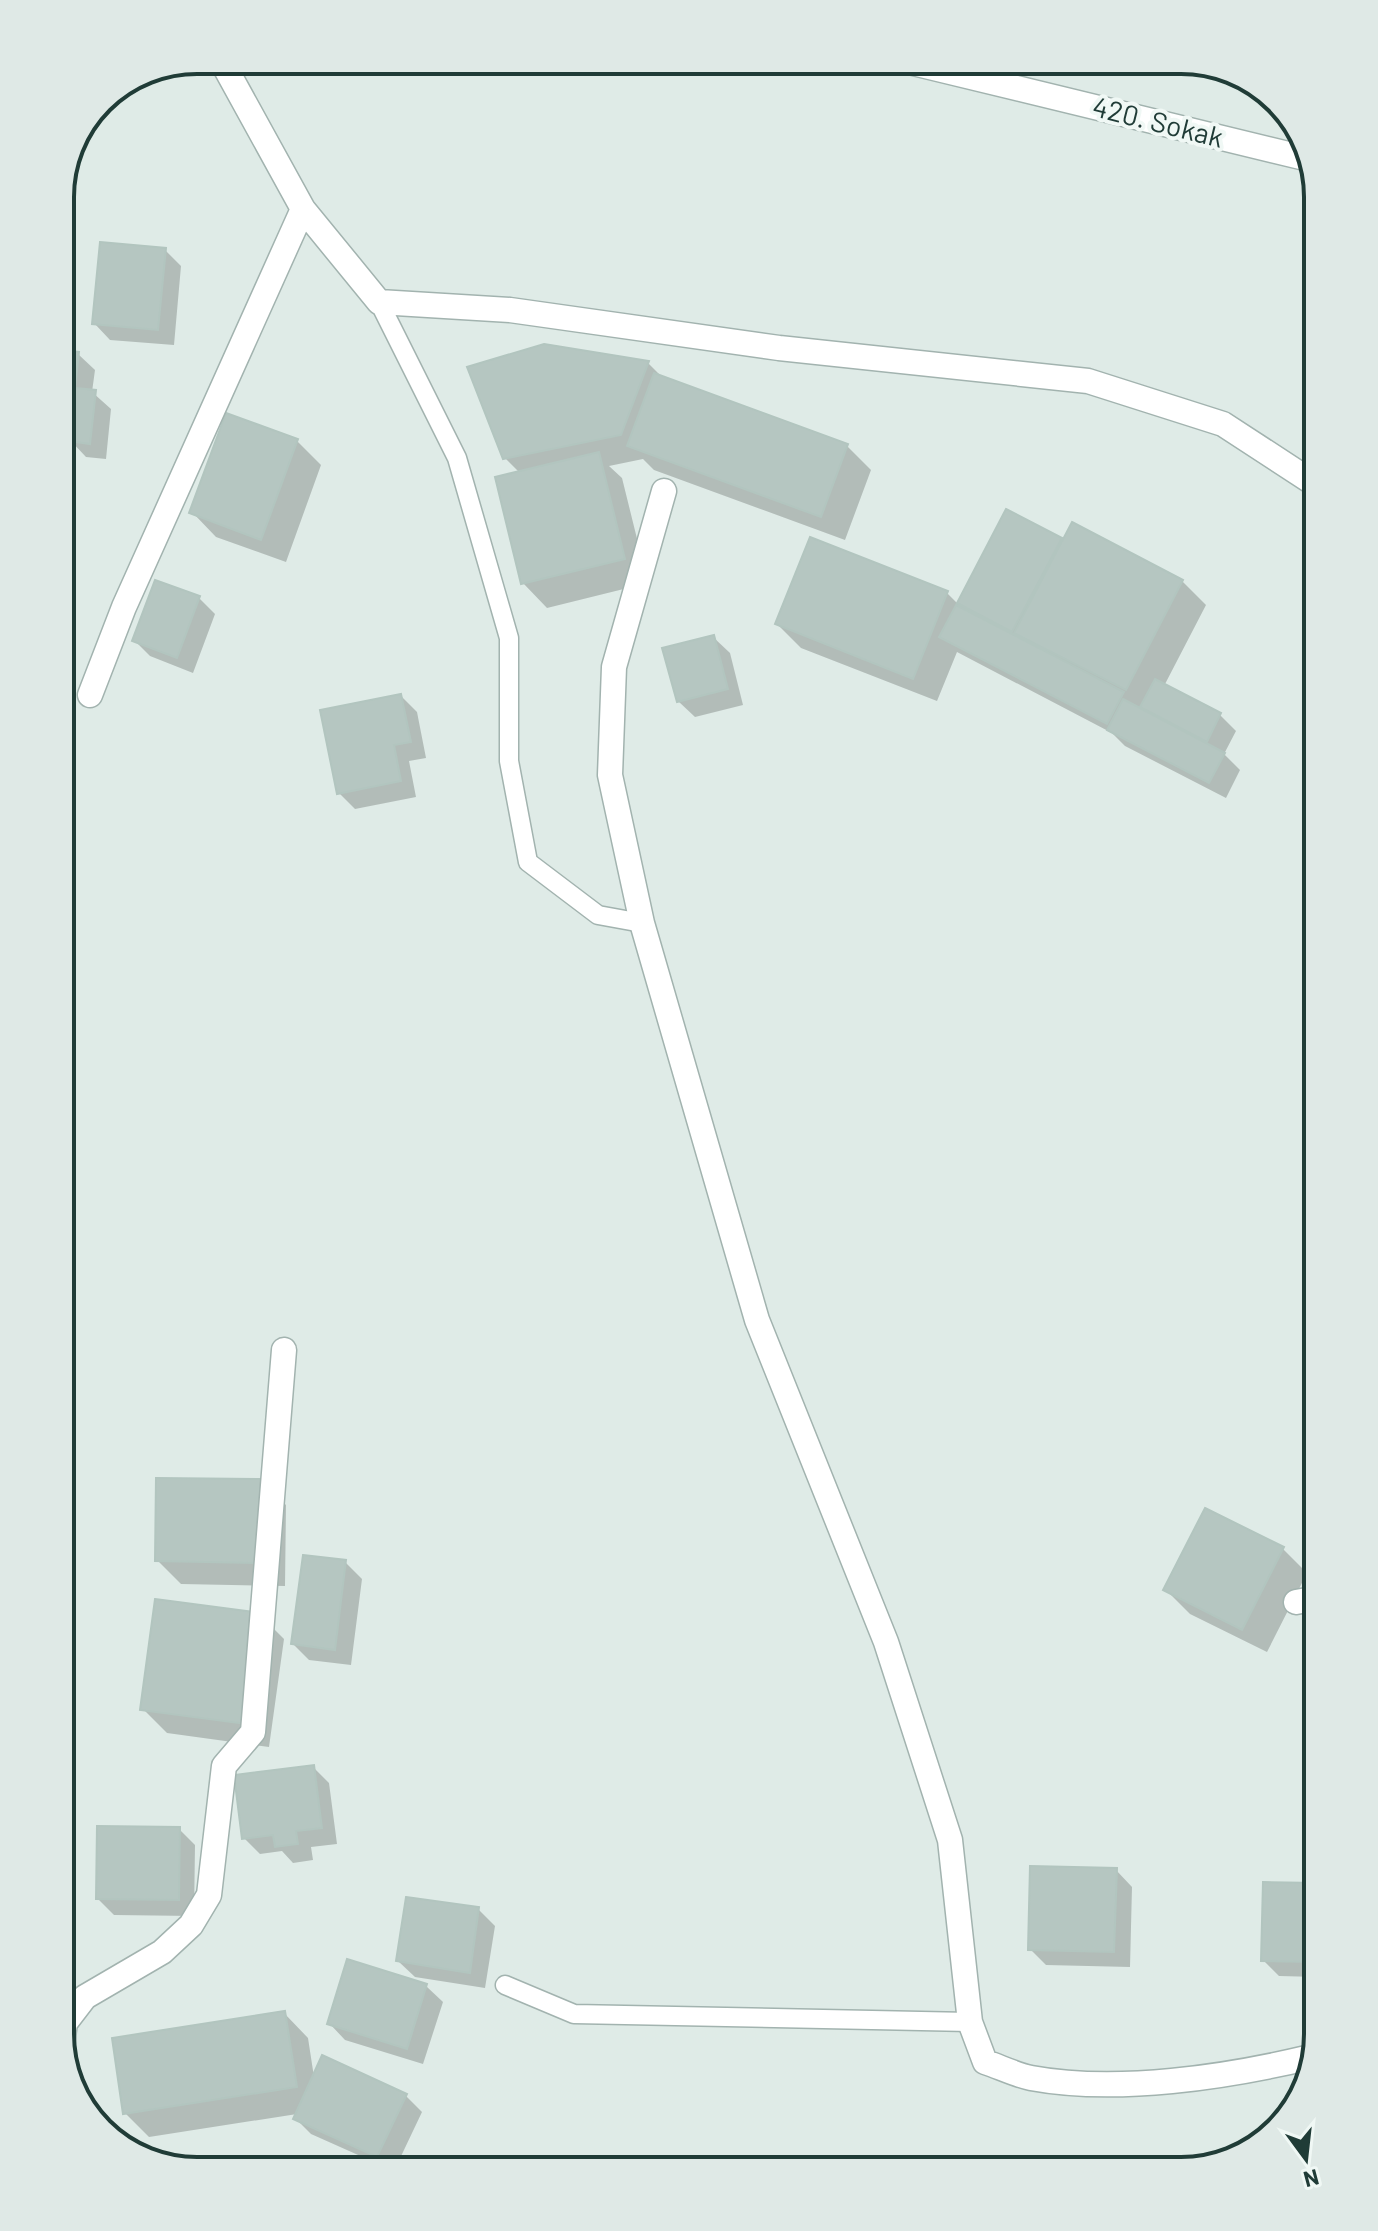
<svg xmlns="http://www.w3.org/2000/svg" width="1378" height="2231" font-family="Barlow,sans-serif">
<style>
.shadow{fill:#0003}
.building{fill:#b5c6c1;stroke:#b2c5bf;stroke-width:2}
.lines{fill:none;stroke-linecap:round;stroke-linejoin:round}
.service-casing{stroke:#a2b3af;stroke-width:21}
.minor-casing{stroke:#a2b3af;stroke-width:27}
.service{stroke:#fff;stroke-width:18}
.minor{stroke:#fff;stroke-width:24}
.labels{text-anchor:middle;stroke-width:8;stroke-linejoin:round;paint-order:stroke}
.street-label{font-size:28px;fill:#203c37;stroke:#f0f8f5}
.rim{fill:none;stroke:#203c37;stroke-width:4}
</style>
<rect width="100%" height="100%" fill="#dfebe7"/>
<!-- shadow -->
<path class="shadow" d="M165,250L181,266L174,345L110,340L94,323Z
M60,352L78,354L95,370L92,392L111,409L106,459L86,457L70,440L71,429L60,428Z
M648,363L664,379L847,446L871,470L845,540L654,470L643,459L609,466L622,478L648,583L547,608L523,583L520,473L505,458Z
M297,441L321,465L286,562L216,537L192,512Z
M1006,511L1064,543L1182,581L1206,605L1164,686L1220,715L1236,731L1224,754L1240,770L1226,798L1125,746L1112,733L957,652L937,701L801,648L777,624L947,593L958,604Z
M199,598L215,614L193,673L150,656L134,640Z
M713,637L730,653L743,705L695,717L678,701Z
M401,696L417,712L426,758L409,761L416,797L355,809L339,793Z
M60,1480L68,1488L64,1566L60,1565Z
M262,1481L286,1505L285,1586L181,1584L157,1560Z
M1283,1549L1307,1573L1267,1652L1190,1614L1166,1590Z
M345,1562L362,1579L351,1665L309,1660L293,1644Z
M260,1615L284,1639L269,1747L167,1733L143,1709Z
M313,1767L329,1783L337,1844L311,1847L313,1860L293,1863L282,1851L260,1854L244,1838Z
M179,1829L195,1845L194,1916L114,1915L98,1899Z
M1116,1870L1132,1887L1130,1967L1046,1965L1030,1949Z
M1318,1885V1977L1279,1976L1263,1960Z
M478,1909L495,1926L485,1988L415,1977L398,1961Z
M426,1986L443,2002L423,2064L345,2040L329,2023Z
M284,2013L308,2038L314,2077L406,2096L422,2112L394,2171L311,2134L295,2118L297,2114L149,2137L125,2113Z"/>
<!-- building -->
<path class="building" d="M100,242L166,248L158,330L92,324Z
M544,344L649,361L621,435L503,459L467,367Z
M60,350L79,352L75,388L96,390L90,444L68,441L71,416L60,415Z
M654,373L848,444L821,517L627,446Z
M226,413L298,439L261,540L189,513Z
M599,452L625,559L521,584L495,477Z
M1006,509L1062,538L1012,632L957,603Z
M1072,522L1183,580L1126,690L1014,633Z
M810,537L948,591L913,679L775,624Z
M155,580L200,596L177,658L132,641Z
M956,605L1124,692L1107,724L939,637Z
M714,635L728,689L677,702L662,648Z
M1155,679L1221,713L1207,742L1140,707Z
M401,694L411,742L394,745L401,781L337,794L320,710Z
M1123,699L1225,753L1209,783L1107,730Z
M156,1478L263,1479L261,1563L155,1561Z
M1205,1508L1284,1547L1242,1630L1163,1590Z
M303,1555L346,1560L335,1650L291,1644Z
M155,1599L261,1613L246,1724L140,1710Z
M314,1765L322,1828L296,1831L298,1844L275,1847L273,1835L242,1839L234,1775Z
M97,1826L180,1827L179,1900L96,1899Z
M1030,1866L1117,1868L1114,1952L1028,1950Z
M1263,1882L1318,1883V1962L1261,1961Z
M406,1897L479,1907L470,1973L396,1961Z
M347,1959L427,1984L407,2049L327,2024Z
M285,2011L297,2087L123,2114L112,2038Z
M322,2055L407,2094L377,2157L293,2119Z"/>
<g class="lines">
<defs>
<path id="service" d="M379,302L457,458L509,638V761L528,862L598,915L642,923
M505,1985L574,2014L970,2022"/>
<path id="minor" d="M913,63L1309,159
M226,69L303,209L379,302L510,310L779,348L1088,381L1223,424L1318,486
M664,491L614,667L610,775L642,923L757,1320L886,1642L950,1840L970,2022L985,2062C1000,2067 1016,2075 1031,2078C1117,2094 1227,2077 1311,2057
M90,695L124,607L303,209
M1296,1602L1318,1598
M62,2043L65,2023L85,1997L162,1952L191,1925L209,1895L224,1766L253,1732L284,1350"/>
</defs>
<!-- service casing -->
<use href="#service" class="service-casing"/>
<!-- minor casing -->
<use href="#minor" class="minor-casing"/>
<!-- service -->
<use href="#service" class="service"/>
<!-- minor -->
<use href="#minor" class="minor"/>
</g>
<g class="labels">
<!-- street labels -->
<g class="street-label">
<text transform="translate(1158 122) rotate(14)" y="10">420. Sokak</text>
</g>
</g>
<!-- crop -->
<path d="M0 0H1378V2231H0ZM197 74H1181A123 123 0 0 1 1304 197V2034A123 123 0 0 1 1181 2157H197A123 123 0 0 1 74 2034V197A123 123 0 0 1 197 74Z" fill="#dfe9e6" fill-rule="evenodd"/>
<path class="rim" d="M197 74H1181A123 123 0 0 1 1304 197V2034A123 123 0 0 1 1181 2157H197A123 123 0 0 1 74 2034V197A123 123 0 0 1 197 74Z"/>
<!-- north arrow -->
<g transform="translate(1306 2159) rotate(165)" stroke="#f0f8f5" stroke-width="6" paint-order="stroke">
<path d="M0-6L14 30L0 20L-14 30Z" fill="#203c37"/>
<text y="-12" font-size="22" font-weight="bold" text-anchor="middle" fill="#203c37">N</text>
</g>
</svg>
